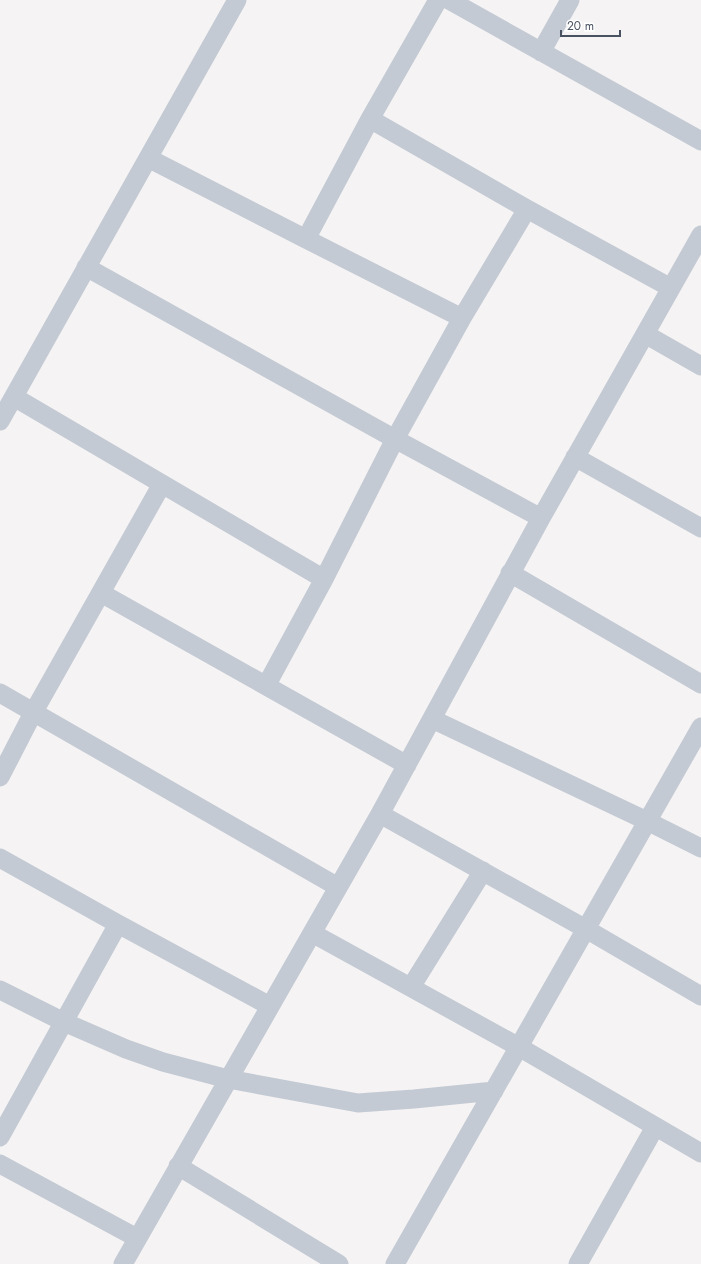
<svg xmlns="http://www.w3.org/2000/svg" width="701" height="1264" font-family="Jost,sans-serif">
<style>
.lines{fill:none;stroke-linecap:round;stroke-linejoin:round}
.street{stroke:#c3cad4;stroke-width:19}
</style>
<rect width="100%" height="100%" fill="#f5f3f3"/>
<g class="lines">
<!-- street -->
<path class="street" d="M449,0L701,141
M541,52L570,0
M370,119L527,209L671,288
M148,158L306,239L462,318
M306,239L370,119L438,0
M86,267L395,439L541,518
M645,334L701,366
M14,397L324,579
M0,421L237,0
M575,457L701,528
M510,573L701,684
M101,593L407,765
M266,686L324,579L395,439L462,318L527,209
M0,693L338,887
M432,719L647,821L701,848
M0,777L33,713L162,484
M380,814L586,929L701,996
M0,858L118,924L270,1006
M312,933L519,1047L701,1153
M411,987L483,871
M0,990L64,1022L126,1049L163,1062L228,1079L358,1103L414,1099L494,1091
M0,1137L118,924
M0,1164L137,1238
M178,1166L339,1264
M123,1264L380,814L541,518L701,235
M395,1264L701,727
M578,1264L655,1127"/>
</g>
<!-- scale -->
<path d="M561 30v6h59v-6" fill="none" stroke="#495261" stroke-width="2"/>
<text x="567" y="30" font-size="12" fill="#495261" stroke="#ffffff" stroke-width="3" paint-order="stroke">20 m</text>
</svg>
